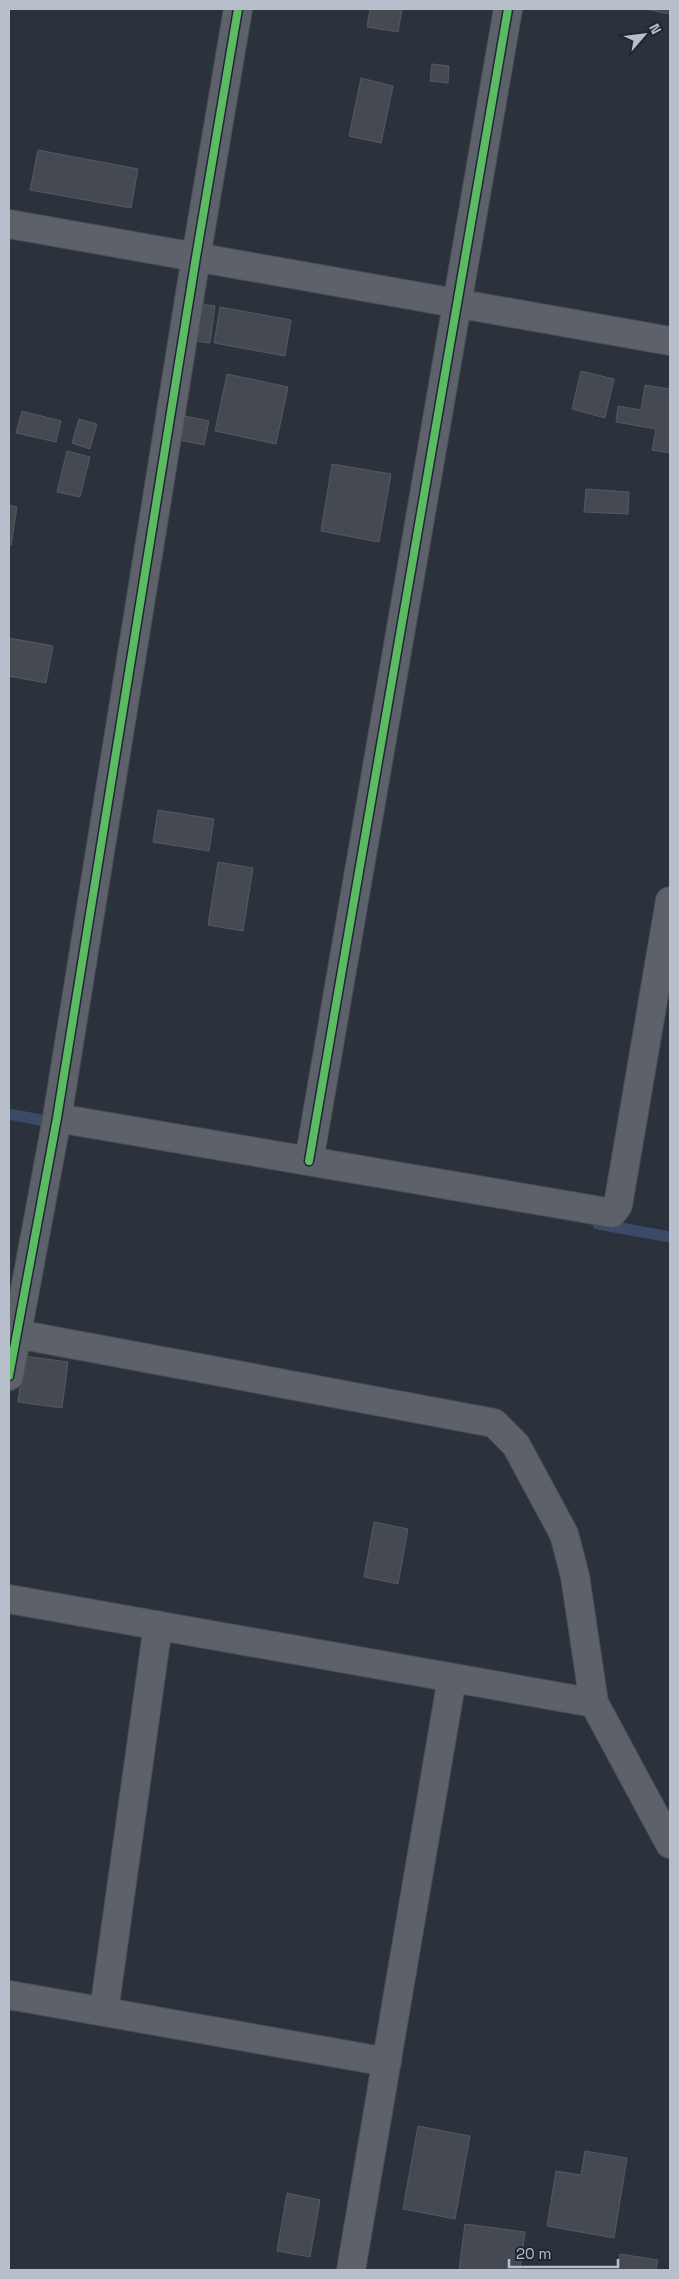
<svg xmlns="http://www.w3.org/2000/svg" width="679" height="2279" font-family="'Space Grotesk',sans-serif">
<style>
.lines{fill:none;stroke-linecap:round;stroke-linejoin:round}
.stream{stroke:#3a4a67;stroke-width:11}
.building{fill:#454a52;stroke:#545a63}
.minor-casing{stroke:#4a4e56;stroke-width:30}
.minor{stroke:#5d6169;stroke-width:28}
.cycleway-casing{stroke:#1f2737;stroke-width:11}
.cycleway{stroke:#5cba63;stroke-width:8}
</style>
<rect width="100%" height="100%" fill="#2c323c"/>
<g class="lines">
<!-- stream -->
<path class="stream" d="M9,1114L56,1123
M598,1224L670,1237"/>
</g>
<!-- building -->
<path class="building" d="M370,9H402L398,32L367,27Z
M645,9H670V14Z
M432,64L449,66L448,83L430,81Z
M361,78L393,86L381,143L349,136Z
M38,150L138,169L131,208L30,190Z
M200,304L215,306L210,343L194,341Z
M220,307L291,320L285,356L214,343Z
M581,371L614,379L605,418L572,409Z
M227,374L288,387L276,444L215,431Z
M645,385L670,389V453L652,450L656,429L616,422L618,406L641,410Z
M22,411L61,421L56,442L16,433Z
M180,415L209,421L204,445L175,439Z
M79,419L97,424L90,449L72,443Z
M67,451L90,457L80,497L57,492Z
M332,464L391,474L379,542L321,531Z
M586,489L629,492L628,514L584,512Z
M9,505L17,507L11,545L9,544Z
M9,638L53,646L46,683L9,676Z
M158,810L214,819L209,851L153,842Z
M218,862L253,868L243,931L208,925Z
M24,1356L68,1362L62,1408L18,1402Z
M374,1522L408,1529L398,1584L364,1577Z
M418,2126L470,2136L455,2219L403,2209Z
M585,2151L627,2158L614,2238L547,2226L556,2171L581,2175Z
M287,2193L320,2200L310,2257L277,2251Z
M465,2224L525,2232L520,2270H459Z
M620,2254L658,2260L656,2270H618Z"/>
<g class="lines">
<defs>
<path id="minor" d="M9,224L670,341
M57,1118L612,1213L618,1205L670,901
M309,1161L508,9
M17,1334L494,1423L516,1445L564,1534L575,1576L594,1703L670,1844
M9,1376L57,1118L196,257L238,9
M9,1599L594,1703
M9,1995L387,2062
M104,2011L158,1625
M351,2270L452,1678"/>
</defs>
<!-- minor casing -->
<use href="#minor" class="minor-casing"/>
<!-- minor -->
<use href="#minor" class="minor"/>
<defs>
<path id="cycleway" d="M309,1161L508,9
M9,1376L57,1118L196,257L238,9"/>
</defs>
<!-- cycleway casing -->
<use href="#cycleway" class="cycleway-casing"/>
<!-- cycleway -->
<use href="#cycleway" class="cycleway"/>
</g>
<!-- border -->
<rect width="679" height="2279" fill="none" stroke="#b7becc" stroke-width="20"/>
<!-- north arrow -->
<g transform="translate(644 35) rotate(62)" stroke="#1f2737" stroke-width="4" paint-order="stroke">
<path d="M0-4L9 19L0 12L-9 19Z" fill="#b7becc"/>
<text y="-8" font-size="14" font-weight="bold" text-anchor="middle" fill="#b7becc">N</text>
</g>
<!-- scale -->
<path d="M509 2259v8h109v-8" fill="none" stroke="#b7becc" stroke-width="2.5"/>
<text x="516" y="2259" font-size="15" fill="#b7becc" stroke="#1f2737" stroke-width="4" paint-order="stroke">20 m</text>
</svg>
